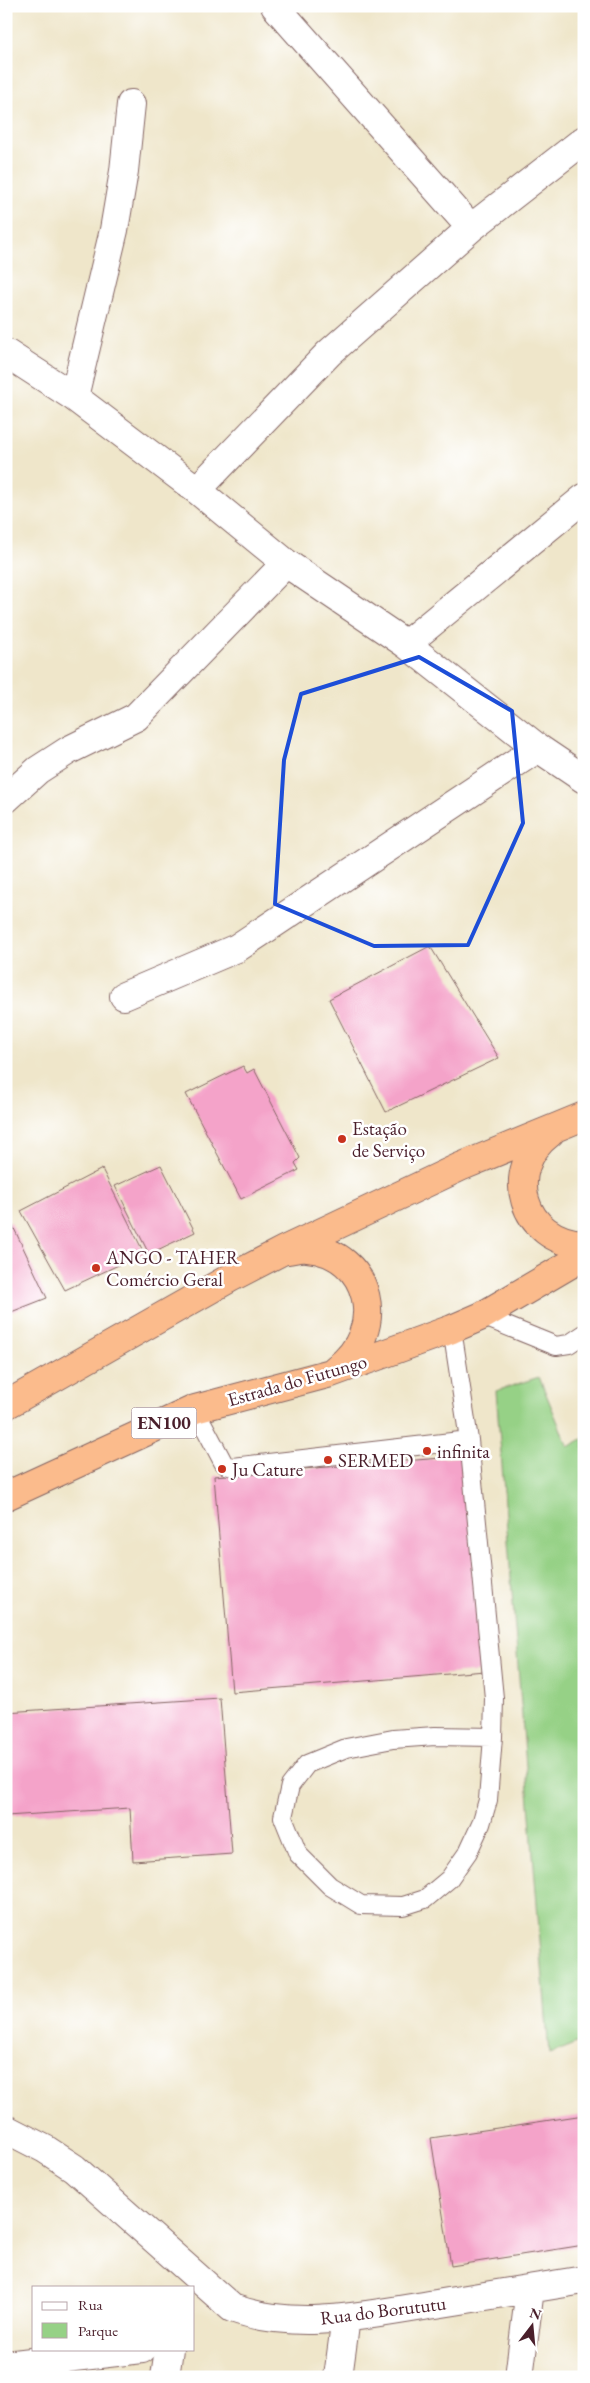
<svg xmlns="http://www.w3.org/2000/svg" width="590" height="2383" font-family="'EB Garamond',serif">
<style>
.green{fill:#96d186;stroke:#707858}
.building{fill:#f4a3c9}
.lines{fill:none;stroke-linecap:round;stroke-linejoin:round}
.lane-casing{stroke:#846563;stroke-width:20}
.street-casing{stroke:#846563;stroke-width:30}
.highway-casing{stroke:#846563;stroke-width:30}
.lane{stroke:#fff;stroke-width:18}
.street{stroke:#fff;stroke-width:28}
.highway{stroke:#fbbb8c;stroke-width:28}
.marked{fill:none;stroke:#1d4ed8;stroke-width:4;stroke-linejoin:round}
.poi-dot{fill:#c8321e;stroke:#fff;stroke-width:2}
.labels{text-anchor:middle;stroke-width:5;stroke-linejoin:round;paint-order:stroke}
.shield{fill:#fff;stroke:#80626b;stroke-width:1}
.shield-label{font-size:18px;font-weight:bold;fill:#4a1f2b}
.poi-label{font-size:19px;fill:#4a1f2b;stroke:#fff;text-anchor:start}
.street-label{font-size:19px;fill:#4a1f2b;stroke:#fff}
</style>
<rect width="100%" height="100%" fill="#fff"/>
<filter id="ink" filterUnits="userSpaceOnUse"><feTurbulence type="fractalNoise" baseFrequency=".02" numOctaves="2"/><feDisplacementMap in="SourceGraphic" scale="10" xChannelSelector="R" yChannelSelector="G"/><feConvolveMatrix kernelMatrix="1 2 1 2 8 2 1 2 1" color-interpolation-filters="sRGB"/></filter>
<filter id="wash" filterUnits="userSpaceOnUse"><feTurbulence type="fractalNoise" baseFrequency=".0096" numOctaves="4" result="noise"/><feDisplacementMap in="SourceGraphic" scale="20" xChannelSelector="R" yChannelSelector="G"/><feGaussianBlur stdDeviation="1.12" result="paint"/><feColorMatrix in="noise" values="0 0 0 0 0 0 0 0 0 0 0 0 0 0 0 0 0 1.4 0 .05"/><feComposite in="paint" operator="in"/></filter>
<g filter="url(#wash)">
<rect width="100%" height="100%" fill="#efe6ca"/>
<!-- green -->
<path class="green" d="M539,1377L568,1447L584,1438V2040L549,2054L496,1391Z"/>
<g id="blocks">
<!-- building -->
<path class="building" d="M430,946L499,1058L386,1112L329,999Z
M243,1066L247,1073L254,1069L300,1158L295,1163L299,1170L241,1199L186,1094Z
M161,1165L195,1232L149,1254L115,1186Z
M102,1169L144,1253L65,1290L21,1211Z
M11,1222L47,1298L6,1314V1224Z
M467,1456L485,1671L232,1692L214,1476Z
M220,1698L232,1854L133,1861L130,1808L6,1816V1712Z
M584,2115V2245L451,2266L431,2138Z"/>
</g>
</g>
<g filter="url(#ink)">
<use href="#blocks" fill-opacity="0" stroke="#846563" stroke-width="1"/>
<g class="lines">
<defs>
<path id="lane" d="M482,1316L556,1346L569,1344L584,1334
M452,1329L469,1440L494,1698L493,1737L488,1800L481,1824L468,1852L449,1879L425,1899L403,1906L361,1905L330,1886L298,1854L283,1817L290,1786L307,1764L346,1748L393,1739L435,1736L493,1737
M195,1409L223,1462L226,1465L233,1467L469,1440"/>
<path id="street" d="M275,6L471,228
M6,353L74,397L197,490L286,563L406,644L538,748L584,779
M74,397L114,230L124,171L131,104
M197,490L329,353L471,228L584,140
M406,644L584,498
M6,799L38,770L69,750L136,717L286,563
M124,996L237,948L538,748
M6,2129L45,2149L74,2168L232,2308C298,2332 370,2314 436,2304C486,2296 535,2288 584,2280
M6,2365L142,2349
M165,2377L169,2349
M338,2377L346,2318
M519,2377L530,2289"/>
<path id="highway" d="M550,1133C501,1170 522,1241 584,1244
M288,1250C294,1249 301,1247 307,1248C371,1253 389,1331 336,1369
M6,1405L230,1278L284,1250L460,1167L584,1116
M6,1496L195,1409L331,1373L452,1329L482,1316L584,1256"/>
</defs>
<!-- lane casing -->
<use href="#lane" class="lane-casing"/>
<!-- street casing -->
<use href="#street" class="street-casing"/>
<!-- highway casing -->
<use href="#highway" class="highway-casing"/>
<!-- lane -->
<use href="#lane" class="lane"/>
<!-- street -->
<use href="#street" class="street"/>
<!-- highway -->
<use href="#highway" class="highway"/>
</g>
</g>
<!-- marked area -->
<path class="marked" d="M419,657L512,711L523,823L468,945L374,946L275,904L284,760L301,694Z"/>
<!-- markers -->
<g class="poi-dot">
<circle cx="342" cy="1139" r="5"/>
<circle cx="96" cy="1268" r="5"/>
<circle cx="427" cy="1451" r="5"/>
<circle cx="328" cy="1460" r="5"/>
<circle cx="222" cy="1469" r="5"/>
</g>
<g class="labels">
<!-- shield labels -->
<rect class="shield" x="131.5" y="1407.5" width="65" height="31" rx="4"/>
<g class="shield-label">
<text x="164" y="1429">EN100</text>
</g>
<!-- poi labels -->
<g class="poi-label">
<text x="352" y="1135">Estação<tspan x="352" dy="22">de Serviço</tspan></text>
<text x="106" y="1264">ANGO - TAHER<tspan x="106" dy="22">Comércio Geral</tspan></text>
<text x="437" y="1458">infinita</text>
<text x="338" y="1467">SERMED</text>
<text x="232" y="1476">Ju Cature</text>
</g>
<!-- street labels -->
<g class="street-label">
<text transform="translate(297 1380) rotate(-16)" y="7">Estrada do Futungo</text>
<text transform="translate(383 2310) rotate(-7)" y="7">Rua do Borututu</text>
</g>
</g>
<!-- margin -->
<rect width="590" height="2383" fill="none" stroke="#fff" stroke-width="25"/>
<!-- legend -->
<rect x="32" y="2286" width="162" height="65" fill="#ffffff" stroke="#b7a5aa"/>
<rect x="42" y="2302" width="25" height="8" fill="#ffffff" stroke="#b7a5aa"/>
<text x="78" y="2310" font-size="15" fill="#4a1f2b">Rua</text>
<rect x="42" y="2323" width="25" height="15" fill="#96d186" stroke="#b7a5aa"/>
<text x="78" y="2336" font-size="15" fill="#4a1f2b">Parque</text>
<!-- north arrow -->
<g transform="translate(532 2326) rotate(16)" stroke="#ffffff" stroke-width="4" paint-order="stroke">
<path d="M0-4L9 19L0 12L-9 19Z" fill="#4a1f2b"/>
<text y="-8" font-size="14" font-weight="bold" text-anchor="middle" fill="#4a1f2b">N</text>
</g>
</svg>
